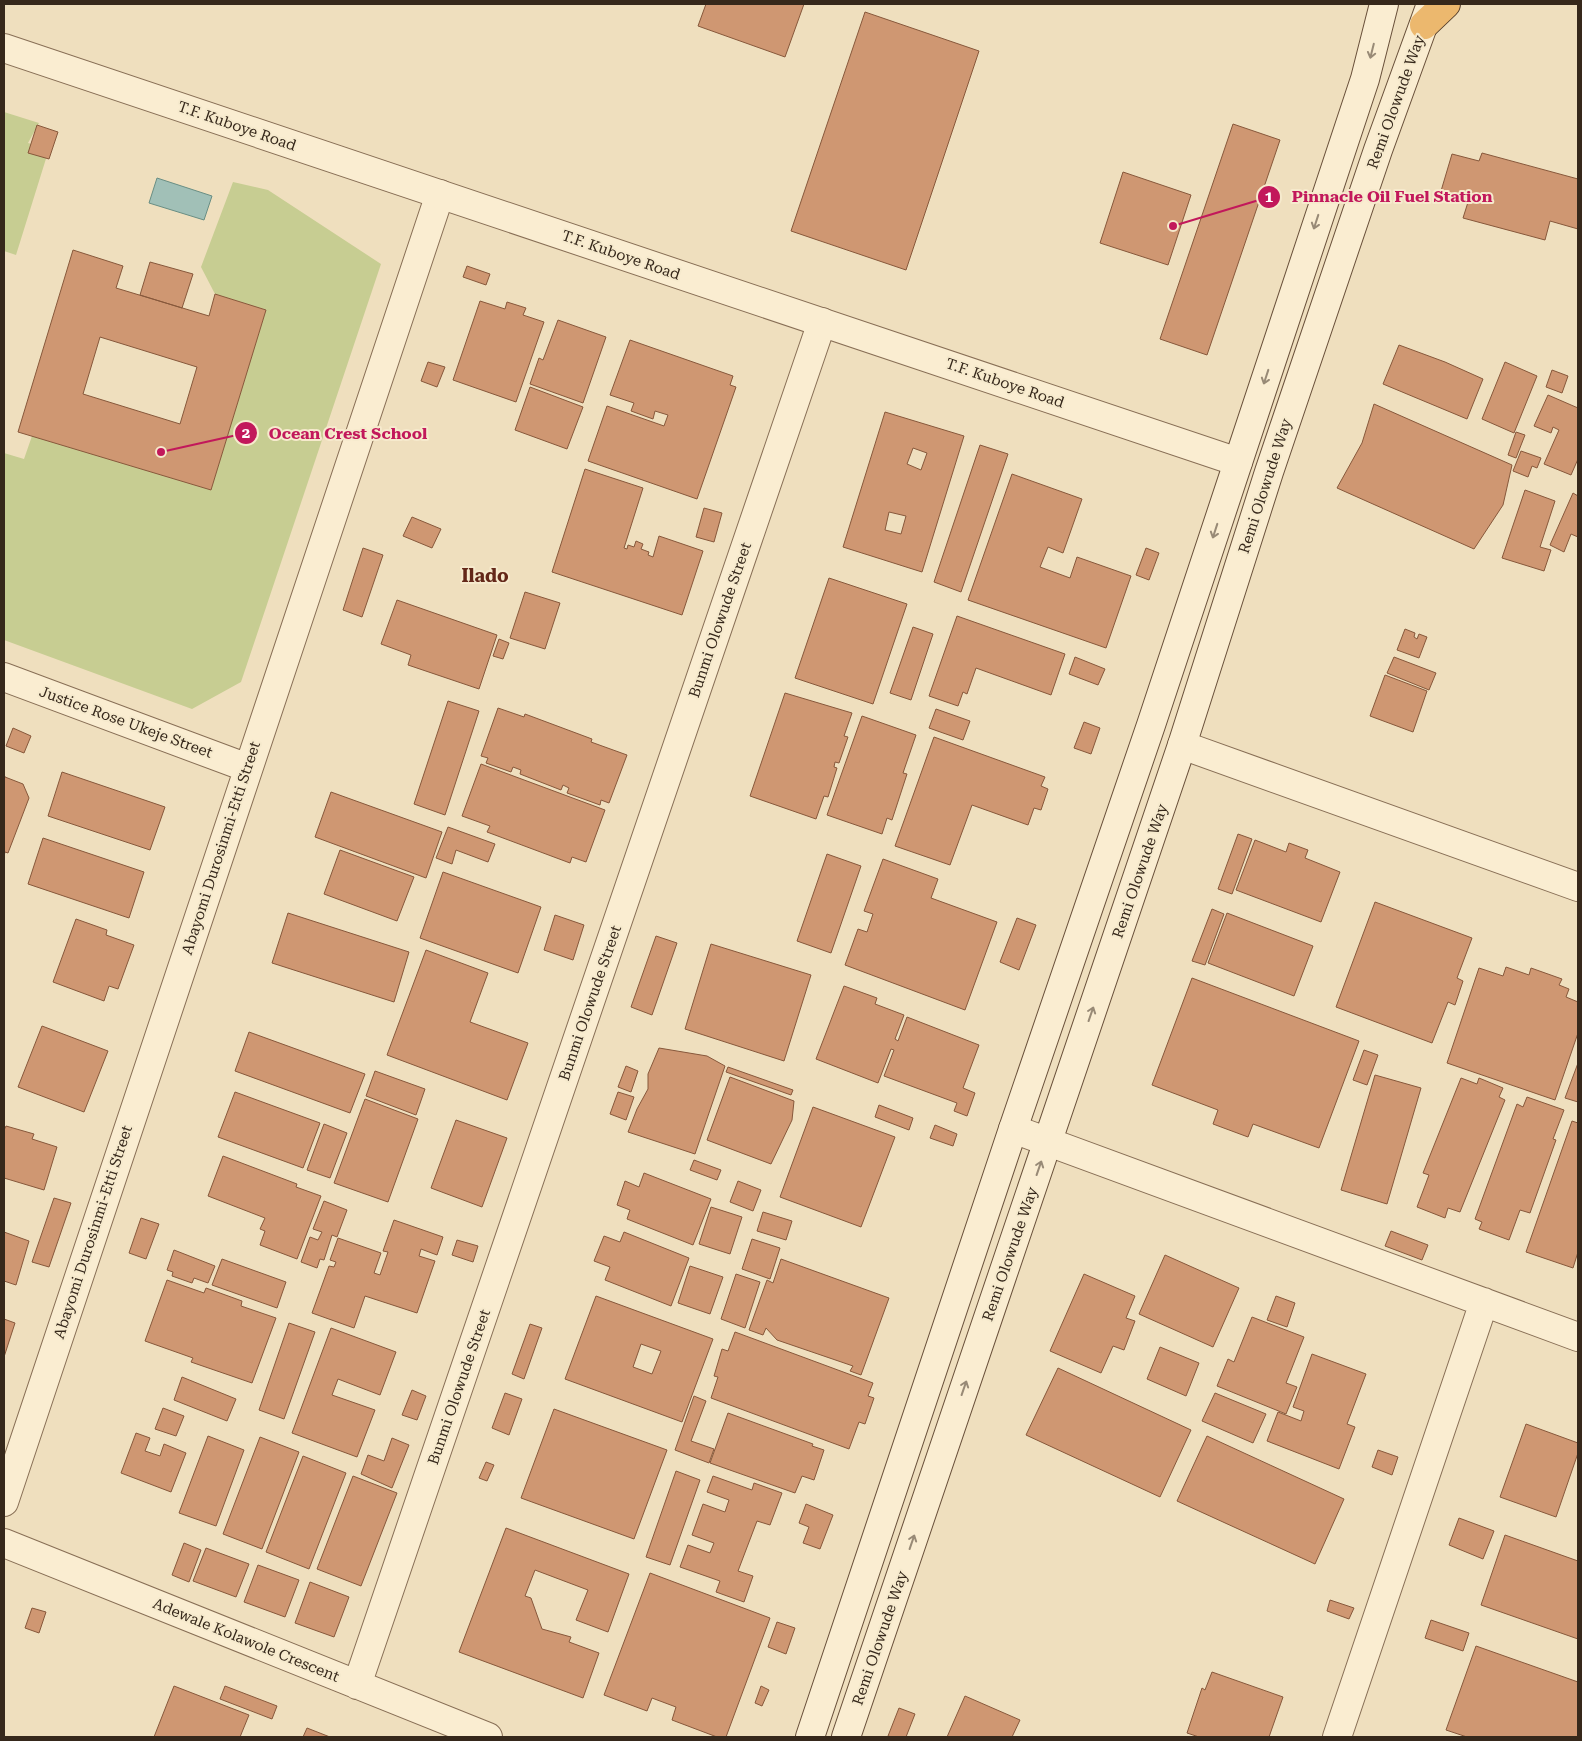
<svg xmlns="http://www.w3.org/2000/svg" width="1582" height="1741" font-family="'Roboto Serif',serif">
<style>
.green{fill:#c7cd92}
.water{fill:#a1c0b7;stroke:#698e84}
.building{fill:#cf9772;stroke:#87583b;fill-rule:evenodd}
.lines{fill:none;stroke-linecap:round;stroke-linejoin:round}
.minor-casing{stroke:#886f56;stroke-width:30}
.tertiary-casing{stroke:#886f56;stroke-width:30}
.secondary-casing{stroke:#69503a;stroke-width:30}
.trunk-casing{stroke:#553e2b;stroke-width:30}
.minor{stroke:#faedd1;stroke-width:28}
.tertiary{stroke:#faedd1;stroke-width:28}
.secondary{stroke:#faedd1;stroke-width:28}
.trunk{stroke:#ecb86e;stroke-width:28}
.oneway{stroke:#988a76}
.labels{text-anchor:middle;stroke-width:4;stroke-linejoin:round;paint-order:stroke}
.street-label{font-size:15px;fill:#36281b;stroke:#f6eacd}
.quarter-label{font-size:18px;font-weight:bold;fill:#642819;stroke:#f6eacd}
.leader{fill:none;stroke:#c2185b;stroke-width:2}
.callout-dot{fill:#c2185b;stroke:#f6eacd;stroke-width:2}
.mark-label{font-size:15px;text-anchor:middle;font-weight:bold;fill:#fff}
.callout-label{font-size:16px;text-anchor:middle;font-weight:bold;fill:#c2185b;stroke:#f6eacd;stroke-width:4;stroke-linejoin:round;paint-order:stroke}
</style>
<rect width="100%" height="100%" fill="#efdfbe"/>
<!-- green -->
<path class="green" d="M4,112L39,123L28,143L49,149L16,255L4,251Z
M233,182L268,190L381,264L241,682L192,709L4,640V453L24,459L32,436L211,490L266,310L215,294L201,267Z"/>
<!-- water -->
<path class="water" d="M157,178L212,196L204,220L149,203Z"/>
<!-- building -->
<path class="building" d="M706,4H804L785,57L698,26Z
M865,12L979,51L906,270L791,231Z
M1233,124L1280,140L1207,355L1160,339Z
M37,125L58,132L49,159L28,153Z
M1482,153L1578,179V229L1550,221L1545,240L1463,218L1469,199L1441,191L1452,154L1479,161Z
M1123,172L1191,195L1168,265L1100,243Z
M73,250L123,266L116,288L209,316L215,294L266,310L211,490L18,432ZM100,337L197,367L180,424L83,394Z
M150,262L193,274L182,308L140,295Z
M467,266L490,274L486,285L463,277Z
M480,301L505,309L507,302L526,308L523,315L544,322L516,402L453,380Z
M558,320L606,337L583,403L530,384L539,358L543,360Z
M630,340L733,376L730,385L736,387L697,499L588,461L607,406L664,426L668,415L655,411L653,419L631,411L634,403L610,395Z
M1399,345L1445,362L1483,379L1467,419L1383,384Z
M428,362L445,367L437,387L421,381Z
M1505,362L1537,376L1514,433L1482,419Z
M1552,370L1568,376L1562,393L1546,387Z
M530,387L583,407L567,449L515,430Z
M1548,395L1578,408V459L1571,475L1544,464L1559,430L1553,427L1551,433L1534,426Z
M1374,404L1512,465L1503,505L1474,549L1337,488L1362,443Z
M885,412L964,436L922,572L843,547ZM913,448L927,453L921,470L907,464ZM889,512L906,516L901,534L885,530Z
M1516,432L1525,435L1516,458L1508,455Z
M980,445L1008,454L961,592L934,582Z
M1521,451L1541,458L1537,468L1532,466L1528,477L1513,471Z
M585,469L643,488L624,548L627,549L628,545L634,547L636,541L643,544L641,549L649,552L648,555L653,557L659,536L703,551L682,615L552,572Z
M1012,474L1082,499L1063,553L1048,547L1040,567L1070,578L1077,557L1131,576L1106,648L968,600Z
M1525,490L1555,501L1540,547L1551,550L1544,571L1502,558Z
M1573,493L1578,496V537L1571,534L1564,552L1550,545Z
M704,508L722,513L714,542L696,537Z
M412,517L441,529L432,548L403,536Z
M363,548L383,555L362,617L343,610Z
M1146,548L1159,553L1149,580L1136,575Z
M829,578L907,604L873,704L795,678Z
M525,592L560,603L545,649L510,638Z
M397,600L497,635L479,689L408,665L411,655L381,644Z
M957,616L1065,654L1051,695L976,668L967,694L963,692L958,706L929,696Z
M913,627L933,634L911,700L890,693Z
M1405,629L1415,633L1414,637L1417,639L1419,634L1427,637L1419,658L1397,650Z
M499,639L509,643L503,659L493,656Z
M1075,657L1105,669L1098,685L1069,674Z
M1394,657L1436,673L1429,690L1387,673Z
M1385,675L1427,691L1413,732L1370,716Z
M785,693L852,713L844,736L848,737L839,763L835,762L834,767L837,768L828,797L824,796L816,819L750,796Z
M448,701L479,711L445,815L414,804Z
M498,708L524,717L525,714L592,739L591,742L627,755L609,803L601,800L600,805L567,793L569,788L563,785L561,790L520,774L521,770L513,767L511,772L486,763L488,758L481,756Z
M936,709L970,721L963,740L929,728Z
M862,716L916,735L903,773L907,774L892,820L887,818L882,834L827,815Z
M1084,722L1100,728L1091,754L1074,748Z
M13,728L31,736L24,753L6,746Z
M934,737L1045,777L1041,786L1048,789L1041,810L1034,808L1028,825L972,805L950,865L895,846Z
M481,764L605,810L586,862L572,857L570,863L487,832L490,826L462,816Z
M62,772L165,807L150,850L48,816Z
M4,774L5,777L23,784L29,798L8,853L5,852L4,856Z
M331,792L442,832L426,878L315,837Z
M448,827L495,844L488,862L456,850L452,864L436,858Z
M1238,834L1252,839L1232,894L1218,889Z
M43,838L144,872L129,918L28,884Z
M1255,840L1286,852L1289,843L1308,850L1305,858L1340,872L1321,922L1236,890Z
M340,850L414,877L397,921L324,894Z
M827,854L861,866L831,953L797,941Z
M883,859L938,879L931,898L997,922L965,1010L845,965L858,929L867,932L873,914L864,911Z
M443,872L541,907L518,973L420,938Z
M1375,902L1472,938L1457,978L1463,981L1455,1005L1448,1002L1432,1043L1336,1007Z
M1212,909L1224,914L1205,965L1192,961Z
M288,913L409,952L394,1002L272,963Z
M1227,913L1313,946L1294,996L1208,963Z
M555,915L584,925L573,960L544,950Z
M1017,918L1036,925L1019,970L1000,962Z
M76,919L107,930L106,935L134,945L118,989L109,986L104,1001L53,982Z
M656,936L677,943L652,1015L631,1007Z
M711,944L811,975L784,1061L685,1029Z
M426,950L488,973L470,1022L528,1043L507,1100L387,1055Z
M1506,967L1529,975L1531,968L1562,979L1559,985L1569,989L1566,997L1578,1002V1033L1555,1100L1447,1063L1479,968L1503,976Z
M1192,978L1359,1041L1319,1148L1253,1124L1248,1137L1213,1124L1218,1110L1152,1085Z
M844,986L877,998L875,1004L904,1015L895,1039L898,1041L907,1017L979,1045L963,1088L975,1093L967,1116L954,1111L957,1103L884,1076L894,1050L891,1049L878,1083L816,1059Z
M42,1026L108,1051L84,1112L18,1087Z
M249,1032L365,1074L350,1113L235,1071Z
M659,1048L707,1056L725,1066L695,1154L628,1132L637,1109L648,1089V1074Z
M1364,1050L1378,1055L1367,1085L1353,1080Z
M1578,1063V1102L1565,1098Z
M626,1066L638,1071L631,1092L618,1087Z
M728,1067L793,1090L791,1095L726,1072Z
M375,1071L425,1089L416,1115L366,1096Z
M1375,1075L1421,1088L1387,1204L1341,1190Z
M730,1077L794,1101L792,1120L771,1164L707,1140Z
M1461,1078L1477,1084L1479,1078L1503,1088L1499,1097L1505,1100L1460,1212L1448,1208L1445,1218L1417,1207L1429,1175L1423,1173Z
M235,1092L320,1123L303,1168L218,1137Z
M618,1092L634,1097L626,1120L610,1114Z
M1527,1097L1564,1110L1553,1139L1556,1140L1530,1213L1520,1210L1509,1240L1479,1229L1482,1222L1475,1219L1517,1104L1523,1107Z
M365,1099L418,1119L388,1202L334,1183Z
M879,1105L913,1118L909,1130L875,1117Z
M813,1107L895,1137L861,1227L780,1197Z
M456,1120L507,1138L482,1207L431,1188Z
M1572,1121L1578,1123V1252L1573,1268L1526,1252Z
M324,1124L347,1133L330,1178L307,1170Z
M935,1125L957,1134L953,1146L930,1138Z
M6,1126L34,1134L32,1139L57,1147L44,1190L4,1178V1130Z
M223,1156L297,1184L296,1187L321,1196L297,1259L260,1245L265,1231L260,1229L265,1218L208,1196Z
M694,1160L721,1170L717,1180L690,1170Z
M644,1173L711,1199L693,1245L627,1219L630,1210L617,1205L625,1181L639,1187Z
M738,1181L761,1190L753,1211L730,1202Z
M54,1198L71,1203L49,1267L32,1262Z
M324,1201L347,1210L337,1237L332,1235L324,1260L320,1259L317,1268L301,1262L310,1237L318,1240L322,1232L313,1229Z
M711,1207L742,1217L730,1254L699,1244Z
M763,1212L792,1221L786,1240L757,1231Z
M141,1218L159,1224L146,1259L129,1253Z
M394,1220L443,1237L437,1255L421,1249L419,1256L435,1261L417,1313L365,1296L354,1328L312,1313L329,1266L334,1267L336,1262L330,1260L338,1238L381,1253L374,1273L380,1275L388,1252L383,1251Z
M1391,1231L1428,1245L1422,1260L1385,1246Z
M4,1232L29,1241L16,1285L4,1281Z
M624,1232L689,1258L671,1306L605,1280L610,1267L594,1261L604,1236L620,1242Z
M752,1239L780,1248L770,1279L742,1269Z
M457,1240L478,1246L473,1262L452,1255Z
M174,1250L215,1266L208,1283L194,1278L192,1283L172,1276L173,1272L167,1270Z
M1165,1255L1239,1288L1213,1347L1139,1314Z
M222,1259L286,1282L277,1308L212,1285Z
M781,1259L889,1298L861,1375L850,1371L853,1366L777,1340L766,1328L763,1335L749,1330L767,1280L773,1283Z
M690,1266L723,1277L710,1314L678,1303Z
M736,1274L760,1282L745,1328L721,1319Z
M1084,1274L1135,1296L1126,1318L1135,1321L1124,1350L1113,1346L1101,1373L1050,1351Z
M167,1280L204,1293L206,1288L242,1301L241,1306L276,1318L252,1383L191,1362L193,1358L145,1341Z
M596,1296L713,1339L682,1422L565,1379ZM641,1344L661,1351L652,1374L633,1367Z
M1276,1296L1295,1303L1287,1327L1267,1320Z
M1252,1317L1304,1337L1286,1383L1297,1387L1286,1414L1217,1386L1228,1359L1234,1362Z
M4,1319L15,1323L4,1357Z
M289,1323L315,1332L284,1419L259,1410Z
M530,1324L542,1328L524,1379L512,1374Z
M331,1328L396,1352L380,1395L338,1379L332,1395L375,1410L357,1457L292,1433Z
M735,1332L873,1383L868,1396L874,1398L865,1424L859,1422L849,1449L711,1398L718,1377L714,1376L722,1349L728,1351Z
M1160,1347L1199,1363L1186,1396L1147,1379Z
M1312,1354L1366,1374L1347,1424L1355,1427L1339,1469L1267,1441L1278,1412L1301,1421L1304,1411L1293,1407Z
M1058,1368L1191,1430L1160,1497L1026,1435Z
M182,1377L236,1399L227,1421L174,1400Z
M412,1390L426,1396L417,1420L402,1415Z
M505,1393L522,1399L509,1435L492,1428Z
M1215,1393L1266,1414L1253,1443L1202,1421Z
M694,1396L706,1401L691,1441L714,1449L709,1463L675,1450Z
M163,1408L184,1416L176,1436L155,1429Z
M554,1409L667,1450L634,1539L521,1498Z
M728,1413L813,1444L812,1446L824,1450L814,1480L802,1476L795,1493L710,1463Z
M1526,1424L1578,1443V1453L1556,1517L1500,1497Z
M136,1433L150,1438L145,1451L160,1456L164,1444L186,1453L171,1492L121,1473Z
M208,1436L244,1450L216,1526L179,1513Z
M1207,1436L1344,1499L1315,1564L1177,1501Z
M260,1437L299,1452L262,1549L223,1534Z
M392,1438L409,1445L392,1488L361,1474L368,1455L384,1461Z
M1378,1450L1398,1457L1392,1475L1372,1467Z
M303,1456L346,1473L309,1569L266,1552Z
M486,1462L494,1465L487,1481L479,1478Z
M676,1471L700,1480L670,1565L646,1557Z
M353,1476L397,1493L361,1586L317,1569Z
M713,1476L752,1490L754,1483L782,1493L770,1525L757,1521L738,1571L753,1576L744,1602L716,1592L720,1581L680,1567L688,1545L710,1553L714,1543L692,1535L703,1504L725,1512L729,1500L707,1492Z
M806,1504L833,1515L820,1549L803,1543L809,1527L799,1523Z
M1459,1518L1494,1531L1483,1559L1449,1545Z
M506,1528L629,1574L608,1632L576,1620L588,1590L535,1570L525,1596L531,1598L542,1629L571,1637L569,1642L599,1653L583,1698L459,1652Z
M1505,1535L1578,1561V1639L1481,1605Z
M184,1543L201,1550L189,1582L172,1575Z
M206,1548L249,1564L236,1597L193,1581Z
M258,1565L299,1580L285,1617L244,1602Z
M650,1573L770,1618L726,1737H717L672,1720L676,1707L652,1698L647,1711L604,1695Z
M310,1582L349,1597L334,1637L295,1623Z
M1330,1600L1354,1608L1349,1619L1327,1611Z
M32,1608L46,1612L39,1633L25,1628Z
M1431,1620L1469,1633L1463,1651L1425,1638Z
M777,1622L795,1628L786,1654L768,1647Z
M1476,1646L1578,1682V1737H1467L1446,1730Z
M1212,1672L1283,1697L1269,1737H1199L1187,1733L1202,1688L1205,1690Z
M174,1686L249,1715L240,1737H154Z
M225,1686L277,1706L272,1719L220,1699Z
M761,1686L769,1690L762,1706L755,1703Z
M965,1696L1020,1720L1012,1737H947Z
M899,1708L915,1714L906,1737H892L888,1736Z
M307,1728L330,1737H303Z"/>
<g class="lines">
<defs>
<path id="minor" d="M4,677L248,768
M1182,745L1578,887
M1013,1129L1578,1337
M4,1502L440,194
M4,1543L488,1737
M357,1685L822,322
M1337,1737L1484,1302"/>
<path id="tertiary" d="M4,48L1238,462"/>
<path id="secondary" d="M810,1737L1013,1129L1151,725L1365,79L1384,4
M846,1737L1182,745L1269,472L1378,150L1431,4"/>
<path id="trunk" d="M1424,25L1446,4"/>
</defs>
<!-- minor casing -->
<use href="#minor" class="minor-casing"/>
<!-- tertiary casing -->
<use href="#tertiary" class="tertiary-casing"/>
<!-- secondary casing -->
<use href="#secondary" class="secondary-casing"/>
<!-- trunk casing -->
<use href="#trunk" class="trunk-casing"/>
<!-- minor -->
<use href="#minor" class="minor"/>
<!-- tertiary -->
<use href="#tertiary" class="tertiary"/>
<!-- secondary -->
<use href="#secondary" class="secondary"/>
<!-- trunk -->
<use href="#trunk" class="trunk"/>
</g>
<!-- one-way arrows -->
<defs><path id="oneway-shaft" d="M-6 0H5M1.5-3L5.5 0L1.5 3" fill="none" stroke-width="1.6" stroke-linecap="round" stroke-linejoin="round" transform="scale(1.25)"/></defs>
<g class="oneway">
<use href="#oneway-shaft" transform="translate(1372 51) rotate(104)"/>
<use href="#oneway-shaft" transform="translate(1316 222) rotate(108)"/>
<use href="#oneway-shaft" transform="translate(1266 377) rotate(108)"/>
<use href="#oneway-shaft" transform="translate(1215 531) rotate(108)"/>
<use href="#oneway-shaft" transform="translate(1091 1014) rotate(-71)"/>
<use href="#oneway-shaft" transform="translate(1039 1168) rotate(-71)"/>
<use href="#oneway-shaft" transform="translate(964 1388) rotate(-71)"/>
<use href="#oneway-shaft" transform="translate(912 1542) rotate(-71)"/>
</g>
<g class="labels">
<!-- street labels -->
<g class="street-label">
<text transform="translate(1396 102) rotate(-70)" y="5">Remi Olowude Way</text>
<text transform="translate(237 126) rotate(19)" y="5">T.F. Kuboye Road</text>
<text transform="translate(621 255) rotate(19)" y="5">T.F. Kuboye Road</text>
<text transform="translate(1005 383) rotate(19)" y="5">T.F. Kuboye Road</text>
<text transform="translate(1265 486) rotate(-72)" y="5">Remi Olowude Way</text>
<text transform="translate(720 620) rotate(-71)" y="5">Bunmi Olowude Street</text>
<text transform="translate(126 722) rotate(20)" y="5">Justice Rose Ukeje Street</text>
<text transform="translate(221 848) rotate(-72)" y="5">Abayomi Durosinmi-Etti Street</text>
<text transform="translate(1140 871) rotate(-71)" y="5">Remi Olowude Way</text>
<text transform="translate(590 1003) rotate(-71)" y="5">Bunmi Olowude Street</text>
<text transform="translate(93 1232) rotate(-72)" y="5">Abayomi Durosinmi-Etti Street</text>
<text transform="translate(1010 1254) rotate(-71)" y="5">Remi Olowude Way</text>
<text transform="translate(459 1387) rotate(-71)" y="5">Bunmi Olowude Street</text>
<text transform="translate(880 1638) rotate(-71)" y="5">Remi Olowude Way</text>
<text transform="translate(246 1640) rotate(22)" y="5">Adewale Kolawole Crescent</text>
</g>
<!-- quarter labels -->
<g class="quarter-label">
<text x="485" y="582">Ilado</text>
</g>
</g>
<!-- callouts -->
<path class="leader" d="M1173 226L1269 197M161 452L246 433"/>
<g class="callout-dot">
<circle cx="1173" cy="226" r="5"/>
<circle cx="161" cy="452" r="5"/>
<circle cx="1269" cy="197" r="12"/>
<circle cx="246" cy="433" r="12"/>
</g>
<g class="mark-label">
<text x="1269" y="202">1</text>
<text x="246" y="438">2</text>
</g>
<g class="callout-label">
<text x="1392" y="202">Pinnacle Oil Fuel Station</text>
<text x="348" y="439">Ocean Crest School</text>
</g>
<!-- border -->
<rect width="1582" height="1741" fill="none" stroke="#36281b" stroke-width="10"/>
</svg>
